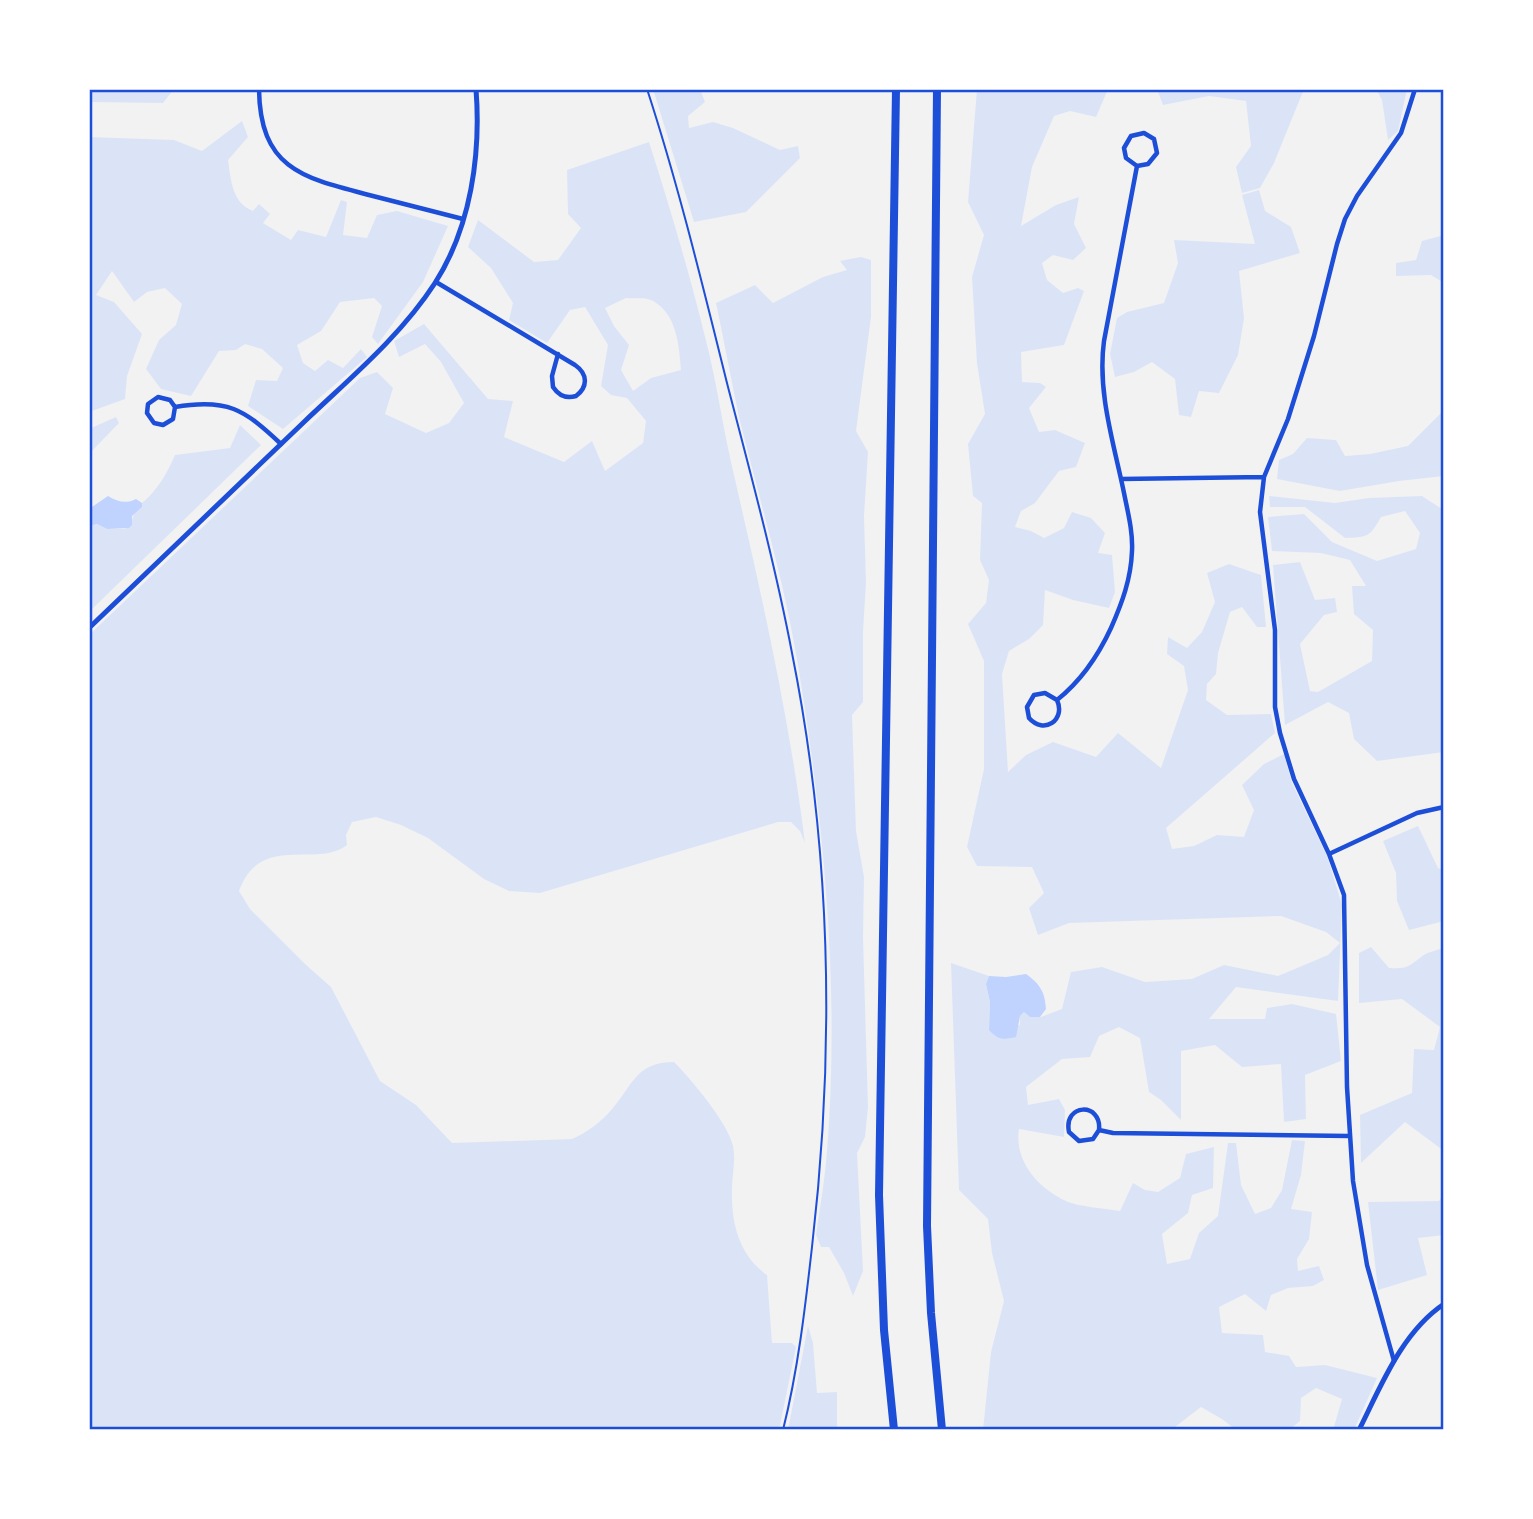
<svg xmlns="http://www.w3.org/2000/svg" width="1533" height="1519" font-family="Raleway,sans-serif">
<style>
.green{fill:#dbe4f7;fill-rule:evenodd}
.water{fill:#bfd3fe}
.lines{fill:none;stroke-linecap:round;stroke-linejoin:round}
.path{stroke:#1d4ed8;stroke-width:2}
.minor{stroke:#1d4ed8;stroke-width:4.5}
.tertiary{stroke:#1d4ed8;stroke-width:5}
.motorway{stroke:#1d4ed8;stroke-width:8}
.neatline{fill:none;stroke:#1d4ed8;stroke-width:2.5}
</style>
<rect width="100%" height="100%" fill="#f2f2f2"/>
<!-- green -->
<path class="green" d="M89,89H174L163,103L89,102Z
M653,89H700L705,102L688,116L689,128L713,122L733,128L780,150L798,146L800,158L746,212L694,222Z
M977,89H1108L1096,117L1070,111L1054,116L1032,167L1021,226L1056,205L1079,197L1074,224L1086,248L1073,260L1053,255L1042,263L1047,280L1063,293L1078,288L1084,291L1064,345L1021,352L1022,382L1040,383L1046,387L1029,408L1039,432L1055,430L1085,443L1076,467L1059,471L1035,503L1021,511L1015,527L1031,531L1044,538L1064,528L1072,512L1091,518L1105,533L1098,553L1112,555L1115,592L1109,608L1073,600L1045,590L1043,625L1029,639L1009,651L1002,674L1008,772L1026,755L1053,742L1096,757L1118,733L1161,768L1188,690L1184,666L1167,654L1168,637L1187,648L1202,632L1215,602L1207,573L1229,564L1261,575L1266,627H1257L1242,607L1230,612L1218,653L1216,674L1207,684L1206,700L1227,715L1271,714L1275,733L1166,828L1172,849L1194,846L1217,835L1244,837L1254,810L1242,785L1264,764L1284,754L1292,783L1327,856L1342,905L1338,1001L1236,987L1209,1019H1265L1267,1008L1292,1004L1336,1014L1341,1061L1305,1075L1306,1119L1284,1122L1281,1064L1242,1067L1215,1045L1181,1051V1120L1161,1100L1149,1092L1140,1038L1119,1027L1099,1036L1090,1057L1062,1059L1026,1087L1028,1105L1059,1099L1065,1110L1064,1137L1019,1129C1014,1161 1038,1188 1066,1201C1075,1206 1108,1209 1120,1211L1133,1183L1145,1190L1158,1192L1180,1178L1186,1154L1214,1147L1213,1188L1192,1195L1188,1213L1162,1234L1167,1264L1190,1259L1199,1233L1218,1216L1228,1143H1236L1241,1185L1255,1214L1271,1208L1282,1190L1292,1140L1305,1141L1301,1175L1291,1209L1312,1212L1309,1239L1297,1259L1298,1271L1319,1266L1324,1280L1313,1286L1288,1288L1271,1295L1266,1311L1245,1294L1219,1307L1222,1333L1263,1335L1265,1352L1289,1356L1296,1367L1325,1365L1377,1378L1354,1430H1333L1342,1399L1316,1388L1301,1398L1300,1421L1289,1430H1236L1222,1419L1201,1407L1171,1430H983L991,1352L1004,1301L992,1253L988,1219L959,1190L951,963L989,976L986,984L990,1002L989,1029L1020,1025V1016L1024,1012L1030,1017H1041L1062,1009L1071,972L1102,967L1145,982L1192,979L1224,965L1278,976L1328,955L1340,943L1326,932L1281,916L1069,923L1038,935L1029,908L1044,893L1032,867L977,866L967,847L984,769V661L968,624L986,603L989,580L980,560L982,503L973,496L968,444L985,414L977,363L972,277L984,235L968,202Z
M1157,89H1304L1274,163L1260,188L1242,193L1236,167L1251,146L1246,101L1209,96L1163,105Z
M1376,89H1407L1398,131L1388,140L1382,100Z
M242,121L248,137L228,160C231,180 232,203 253,211L259,204L270,214L263,223L291,240L298,230L326,237L341,200L347,202L343,235L367,238L377,215L397,211L448,226L423,282L378,344L372,337L382,306L374,298L340,302L321,331L297,345L303,363L315,371L328,360L343,368L361,349L367,357L283,429L248,406L256,380L277,381L283,368L262,349L245,344L236,350L219,351L191,396L161,389L146,369L159,340L176,325L182,304L165,288L147,292L134,302L112,271L96,295L114,302L142,334L127,376L125,399L89,412V137L174,140L202,151Z
M649,142C672,214 693,285 710,357C718,392 723,427 731,462C760,588 789,714 805,843L800,831L791,822H778L540,893L509,891L484,879L428,838L401,825L376,817L352,822L346,835L347,845C317,869 260,832 239,891L250,909L305,964L331,987L380,1081L416,1105L452,1143L572,1139C588,1132 601,1122 612,1109C633,1085 636,1062 674,1062C691,1079 728,1123 733,1146C736,1160 732,1175 732,1189C731,1223 739,1255 767,1275L772,1343H792L796,1347L779,1430H89V635L360,378L377,372L393,388L385,414L426,433L449,423L464,403L441,362L425,344L399,357L394,341L424,324L488,399L513,401L504,437L564,462L592,441L605,471L643,443L646,421L627,398L611,395L601,386L608,345L585,307L570,310L547,343L509,320L513,303L491,268L468,247L478,220L534,262L558,260L581,228L568,214L567,170ZM626,298C634,299 647,297 653,301C677,314 679,346 681,370L651,378L633,391L621,370L629,345L614,326L605,308Z
M1259,190L1265,211L1291,227L1300,253L1239,271L1244,318L1238,355L1219,393L1199,391L1191,417L1179,415L1175,379L1152,362L1134,372L1115,377L1110,354L1117,318L1127,312L1164,303L1178,263L1174,240L1255,244L1242,195Z
M1444,235V283L1431,275L1396,276V263L1416,260L1422,241Z
M861,257L871,260V317L856,431L868,452L864,516L866,582L863,632V702L852,715L856,831L864,877L863,937L868,1107L865,1137L857,1153L863,1271L853,1296L844,1273L829,1247H821L816,1235C820,1207 825,1179 827,1151C840,987 824,821 797,659C783,577 759,498 739,417C731,379 724,341 716,303L755,285L773,303L823,277L847,270L840,261Z
M1444,410V476L1399,481L1340,491L1277,479L1279,460L1293,454L1307,438L1336,440L1345,456L1370,454L1408,446Z
M116,417L119,423L89,454V429Z
M240,425L261,445L89,612V526L97,524L107,529H125L132,520L135,511L142,507V503C158,490 167,473 175,455L230,448Z
M1269,496L1335,503L1369,498L1422,496L1442,509L1444,752L1377,761L1354,739L1349,713L1328,702L1285,725L1273,565L1300,562L1315,600L1335,598L1337,612L1324,615L1300,644L1310,691L1318,692L1372,661L1373,630L1354,614L1352,586H1366L1350,560L1321,553L1272,551L1268,517L1304,514L1332,542L1377,561L1416,549L1420,533L1405,511L1381,517C1370,537 1368,537 1345,538L1305,507H1270Z
M1418,826L1438,868L1444,870V921L1409,930L1397,901L1396,873L1383,841Z
M1371,947L1389,968C1407,969 1408,967 1421,957C1427,952 1437,950 1444,948V1151L1405,1122L1361,1163L1360,1115L1412,1093L1414,1049L1434,1050L1440,1027L1402,999L1359,1003V953Z
M1444,1193V1235L1418,1238L1427,1275L1378,1290L1368,1202L1439,1201Z
M808,1326L813,1343L817,1393L837,1392V1430H788Z"/>
<!-- water -->
<path class="water" d="M108,496C118,502 126,504 136,499L142,503V507L132,516V525L129,528L107,529L97,524L89,526V509Z
M1026,974C1040,984 1045,992 1046,1009L1040,1017H1030L1024,1012L1020,1016L1016,1037C1003,1040 998,1040 989,1030L990,1002L986,984L989,976L1006,977Z"/>
<g class="lines">
<!-- path -->
<path class="path" d="M647,89C679,187 703,287 728,387C751,475 775,564 792,653C831,848 835,1050 812,1247C805,1309 798,1370 783,1430"/>
<!-- minor -->
<path class="minor" d="M259,89C260,169 303,178 369,195C401,203 432,211 463,219
M436,282L575,365C588,374 588,387 576,396C566,399 559,396 553,387L552,376L558,354
M175,407L170,400L158,397L148,404L147,413L154,423L163,425L173,419L175,407C227,398 244,409 281,444
M1121,479L1264,477
M1057,700L1045,693L1034,695L1027,707L1029,718C1044,735 1066,720 1057,700C1081,681 1098,656 1111,628C1122,603 1131,579 1132,551C1133,532 1128,513 1124,493C1114,444 1097,392 1104,341L1137,166L1148,164L1157,153L1154,139L1144,133L1131,136L1124,148L1126,158L1137,166
M1329,854L1417,813L1444,807
M1099,1130L1093,1139L1079,1141L1069,1132C1063,1103 1102,1102 1099,1130L1113,1133L1349,1136
M1394,1361L1367,1265L1353,1181L1347,1087L1344,895L1329,854L1294,779L1280,733L1275,707V630L1260,512L1264,477L1288,419L1314,336L1337,244L1345,219L1357,196L1401,133L1415,89"/>
<!-- tertiary -->
<path class="tertiary" d="M89,628C161,559 232,491 304,422C349,379 400,337 435,283C471,227 481,154 476,89
M1359,1430C1381,1386 1402,1332 1444,1304"/>
<!-- motorway -->
<path class="motorway" d="M937,89L927,1226L931,1313L942,1430
M894,1430L884,1330L879,1195L896,89"/>
</g>
<!-- border -->
<rect width="1533" height="1519" fill="none" stroke="#ffffff" stroke-width="182"/>
<rect x="91" y="91" width="1351" height="1337" class="neatline"/>
</svg>
